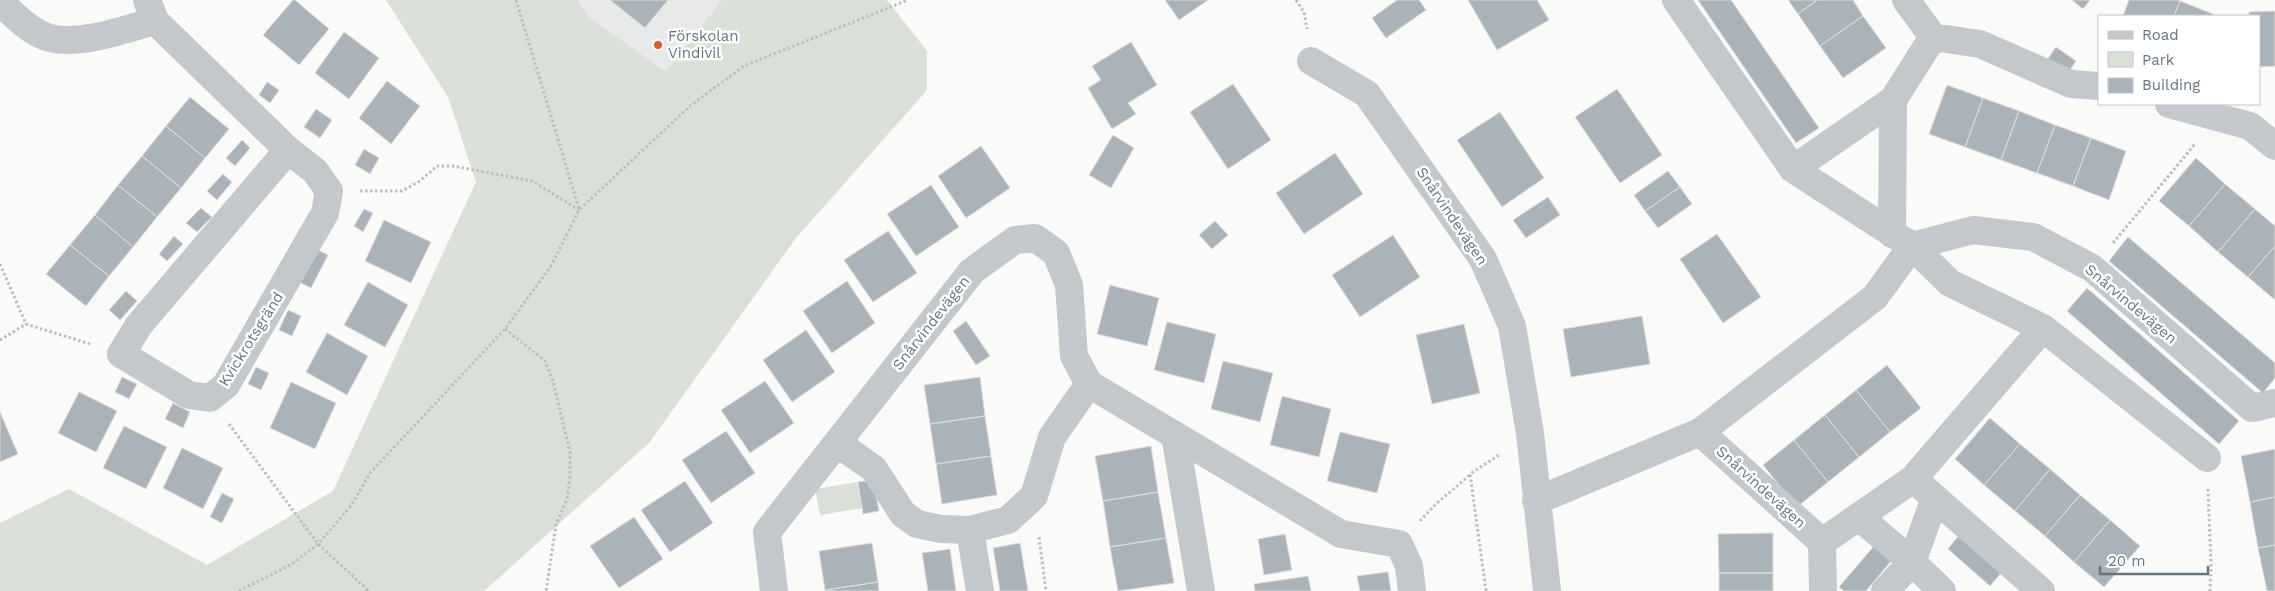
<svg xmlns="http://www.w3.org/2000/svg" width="2275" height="591" font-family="'Work Sans',sans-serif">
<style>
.built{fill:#e8e9e9}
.green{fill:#dadfd7}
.building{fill:#aab3b9;stroke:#dcdcda}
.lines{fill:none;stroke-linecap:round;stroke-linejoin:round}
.path{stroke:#bbbfc2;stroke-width:3;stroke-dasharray:2.5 2.5;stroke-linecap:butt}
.minor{stroke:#c3c8cc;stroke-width:28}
.poi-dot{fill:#e4572e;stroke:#fff;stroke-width:2}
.labels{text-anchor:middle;stroke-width:5;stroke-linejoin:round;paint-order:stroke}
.poi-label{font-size:15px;fill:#657683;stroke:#fff;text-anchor:start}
.street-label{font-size:15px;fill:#657683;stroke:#fff}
</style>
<rect width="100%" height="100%" fill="#fafaf8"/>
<!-- built -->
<path class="built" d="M577,0H722L666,73L590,18Z"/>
<!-- green -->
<path class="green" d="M386,0H577L590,18L666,72L722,0H887L927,51V90L796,238L649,443L484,591H0V523L69,489L207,565L333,491L476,182L448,97Z
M858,482L863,508L820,515L815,489Z"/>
<!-- building -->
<path class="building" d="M293,0H295L329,29L299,65L263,35Z
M610,0H668L645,28Z
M1165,0H1208L1179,20Z
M1397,0H1419L1426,10L1386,38L1372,18Z
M1468,0H1537L1549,20L1497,50Z
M1698,0H1731L1819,128L1796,143Z
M1788,0H1817L1798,14Z
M1817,0H1853L1863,16L1820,46L1798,14Z
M2072,0H2090L2083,9Z
M2129,0H2178L2180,1L2174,16H2123Z
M2180,1L2218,16H2174Z
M2275,11V66L2259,67V16H2249V12Z
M1863,16L1886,48L1843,78L1820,46Z
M344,32L379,58L349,99L315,73Z
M1131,42L1157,85L1128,103L1136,114L1112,129L1088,88L1101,80L1092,66Z
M2056,47L2076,61L2067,74L2047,60Z
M387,81L420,106L391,144L359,118Z
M267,82L279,90L270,103L259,95Z
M1233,84L1271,140L1228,169L1190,112Z
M1947,85L1983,98L1965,147L1929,134Z
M1617,89L1662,155L1620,183L1575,117Z
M190,97L229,129L205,158L166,126Z
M1983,98L2019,111L2001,160L1965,147Z
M316,109L332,120L320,138L304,127Z
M2019,111L2055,125L2037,173L2001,160Z
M1500,112L1544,178L1502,207L1457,140Z
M2055,125L2091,138L2073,186L2037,173Z
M166,126L205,158L181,188L142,156Z
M1113,135L1134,148L1111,188L1089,175Z
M2091,138L2126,151L2109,200L2073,186Z
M242,140L250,148L235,166L226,158Z
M981,146L1010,188L966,218L938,176Z
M364,149L379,158L370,174L355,165Z
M1335,153L1363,194L1304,234L1276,193Z
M142,156L181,188L157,217L118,185Z
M2196,158L2225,184L2189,226L2159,201Z
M1668,171L1680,187L1645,211L1634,195Z
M223,174L232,182L217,200L207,191Z
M2225,184L2255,209L2218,252L2189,226Z
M118,185L157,217L133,247L95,215Z
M931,185L959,227L916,256L887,214Z
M1680,187L1692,204L1658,228L1645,211Z
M1548,197L1560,215L1526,238L1513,220Z
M201,208L212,217L197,232L186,223Z
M364,209L373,213L363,232L354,226Z
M2255,209L2275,226V246L2248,277L2218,252Z
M95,215L133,247L109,276L70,245Z
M384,220L431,242L411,283L365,261Z
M1215,221L1228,235L1212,249L1199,235Z
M888,231L917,273L873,302L844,260Z
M1717,234L1761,297L1723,323L1680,259Z
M1393,235L1420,277L1360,317L1332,275Z
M174,236L183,244L167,261L159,254Z
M2128,237L2275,363V378L2263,393L2109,261Z
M70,245L109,276L86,306L46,274Z
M2275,246V300L2248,277Z
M316,249L328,255L311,288L299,282Z
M847,281L875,323L832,353L803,311Z
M368,282L408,305L385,347L344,325Z
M1110,285L1159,298L1147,346L1097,334Z
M2087,288L2239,421L2219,444L2067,311Z
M126,291L137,301L120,320L109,310Z
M288,310L301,316L292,336L279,330Z
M1642,316L1650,364L1571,377L1563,329Z
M966,321L990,356L976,365L953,331Z
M1167,322L1216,334L1204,383L1154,370Z
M1464,324L1480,393L1432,404L1416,335Z
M806,330L835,372L792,402L763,360Z
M327,333L368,356L347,395L306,372Z
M1223,361L1273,373L1260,422L1211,409Z
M1887,365L1921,408L1890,432L1856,390Z
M256,367L269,373L261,390L248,384Z
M122,377L137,384L129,399L115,392Z
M980,377L985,416L930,424L924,385Z
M765,381L794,423L750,453L721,410Z
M291,382L336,403L315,449L270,428Z
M1856,390L1890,432L1859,457L1825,415Z
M79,392L117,411L96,452L58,433Z
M1282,396L1331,409L1319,457L1270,445Z
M173,403L190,412L183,428L165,419Z
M0,412L18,454L0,462Z
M1825,415L1859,457L1828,482L1794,440Z
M985,416L991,456L936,464L930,424Z
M1990,418L2020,444L1984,485L1955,459Z
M124,426L167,447L146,489L103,468Z
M726,431L755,473L711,503L682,460Z
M1340,432L1390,444L1377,493L1327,481Z
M1794,440L1828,482L1797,507L1763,465Z
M2020,444L2050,469L2015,511L1984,485Z
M1151,446L1158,492L1103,501L1095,456Z
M182,448L223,468L203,509L163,488Z
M2275,449V497L2250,502L2241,456Z
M991,456L997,495L942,504L936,464Z
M2050,469L2080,495L2045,536L2015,511Z
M873,480L879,511L863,514L858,482Z
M685,481L713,523L670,552L641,510Z
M1158,492L1166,538L1110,547L1103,501Z
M222,493L234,499L222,523L210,517Z
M2080,495L2110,520L2074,562L2045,536Z
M2275,497V545L2258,548L2250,502Z
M634,517L663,559L619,588L590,546Z
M2110,520L2140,546L2104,587L2074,562Z
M1773,533V573H1719L1718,534Z
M1285,534L1292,570L1264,575L1258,539Z
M1959,535L2002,572L1990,586L1948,549Z
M1166,538L1174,583L1118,591L1110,547Z
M872,543L878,582L825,590L819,551Z
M1020,543L1028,591H1000L993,548Z
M2275,545V591H2267L2258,548Z
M1874,546L1892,560L1866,591H1844L1839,587Z
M950,549L956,591H928L922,553Z
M1388,572L1391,591H1360L1357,576Z
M1719,573H1773V591H1719Z
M1308,576L1311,591H1255L1254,584Z
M878,582L879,591H825V590Z"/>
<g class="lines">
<!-- path -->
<path class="path" d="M516,0L579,209
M1296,0L1304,12L1307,29
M360,191H402L420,181L437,166H453L532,181L579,210
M2113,243L2195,144
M0,264L26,324L90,344
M505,329L545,361L553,381L570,452V477L567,499L556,525L546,591
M0,340L26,324
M229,424L318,544L369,591
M2208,489L2211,565L2210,591
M1420,521L1437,503L1470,475
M1039,537L1046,591
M239,591L292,564L318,544L351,506L370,473L505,329L551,266L579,210L690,106L744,66L908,0
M1486,591L1470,474L1499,455"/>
<!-- minor -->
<path class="minor" d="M147,0L155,21L288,150L139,325L121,354L189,395L210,398L226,385L325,213L329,191L315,171L288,150
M1676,0L1793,169L1912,246L1973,230L2033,237L2092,268L2252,408L2275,403
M1906,0L1933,37L1980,44L2071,84L2099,86
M0,2C14,15 31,33 50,38C80,46 125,29 155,21
M1311,61L1367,94L1483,259L1512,326L1530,433L1547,591
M2169,104L2250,126L2275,146
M1793,169L1893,100
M1892,234L1893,100L1933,37
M1700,432L1822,542
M1175,435L1201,591
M837,443L874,469L903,514L917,524L941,529L970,530L1008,520L1034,496L1052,437L1089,384
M1536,501L1700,432L1875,297L1912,246L1950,283L2043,328L2207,458
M1859,517L1912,562L1942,591
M970,530L980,591
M774,591L767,532L972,271L1015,240L1035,238L1056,253L1069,285L1074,356L1089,384L1341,534L1399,544L1409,566L1412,591
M1823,591L1822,542L1913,479
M1885,591L1912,562L1935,498
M2041,591L1913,479L2043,328"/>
</g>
<!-- markers -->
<circle class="poi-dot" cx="658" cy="45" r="5"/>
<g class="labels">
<!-- poi labels -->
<g class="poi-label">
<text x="668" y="41">Förskolan<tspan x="668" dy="17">Vindivil</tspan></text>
</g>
<!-- street labels -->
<g class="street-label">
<text transform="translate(1452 216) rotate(56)" y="5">Snårvindevägen</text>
<text transform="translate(2131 304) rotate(40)" y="5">Snårvindevägen</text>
<text transform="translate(931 323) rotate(-52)" y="5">Snårvindevägen</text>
<text transform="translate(251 339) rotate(-58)" y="5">Kvickrotsgränd</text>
<text transform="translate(1761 487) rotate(42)" y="5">Snårvindevägen</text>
</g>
</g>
<!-- legend -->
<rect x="2098" y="15" width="162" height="90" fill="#ffffff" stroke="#c1c8cd"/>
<rect x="2108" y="31" width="25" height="8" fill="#c3c8cc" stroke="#c1c8cd"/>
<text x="2142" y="40" font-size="15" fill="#657683">Road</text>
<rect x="2108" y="52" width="25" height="15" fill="#dadfd7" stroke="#c1c8cd"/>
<text x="2142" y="65" font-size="15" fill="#657683">Park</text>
<rect x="2108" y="78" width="25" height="15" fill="#aab3b9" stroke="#c1c8cd"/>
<text x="2142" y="90" font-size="15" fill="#657683">Building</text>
<!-- scale -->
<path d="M2100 566v8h108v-8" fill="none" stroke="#657683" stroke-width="2.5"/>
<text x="2108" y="566" font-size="15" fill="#657683" stroke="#ffffff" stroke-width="4" paint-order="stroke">20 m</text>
</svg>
